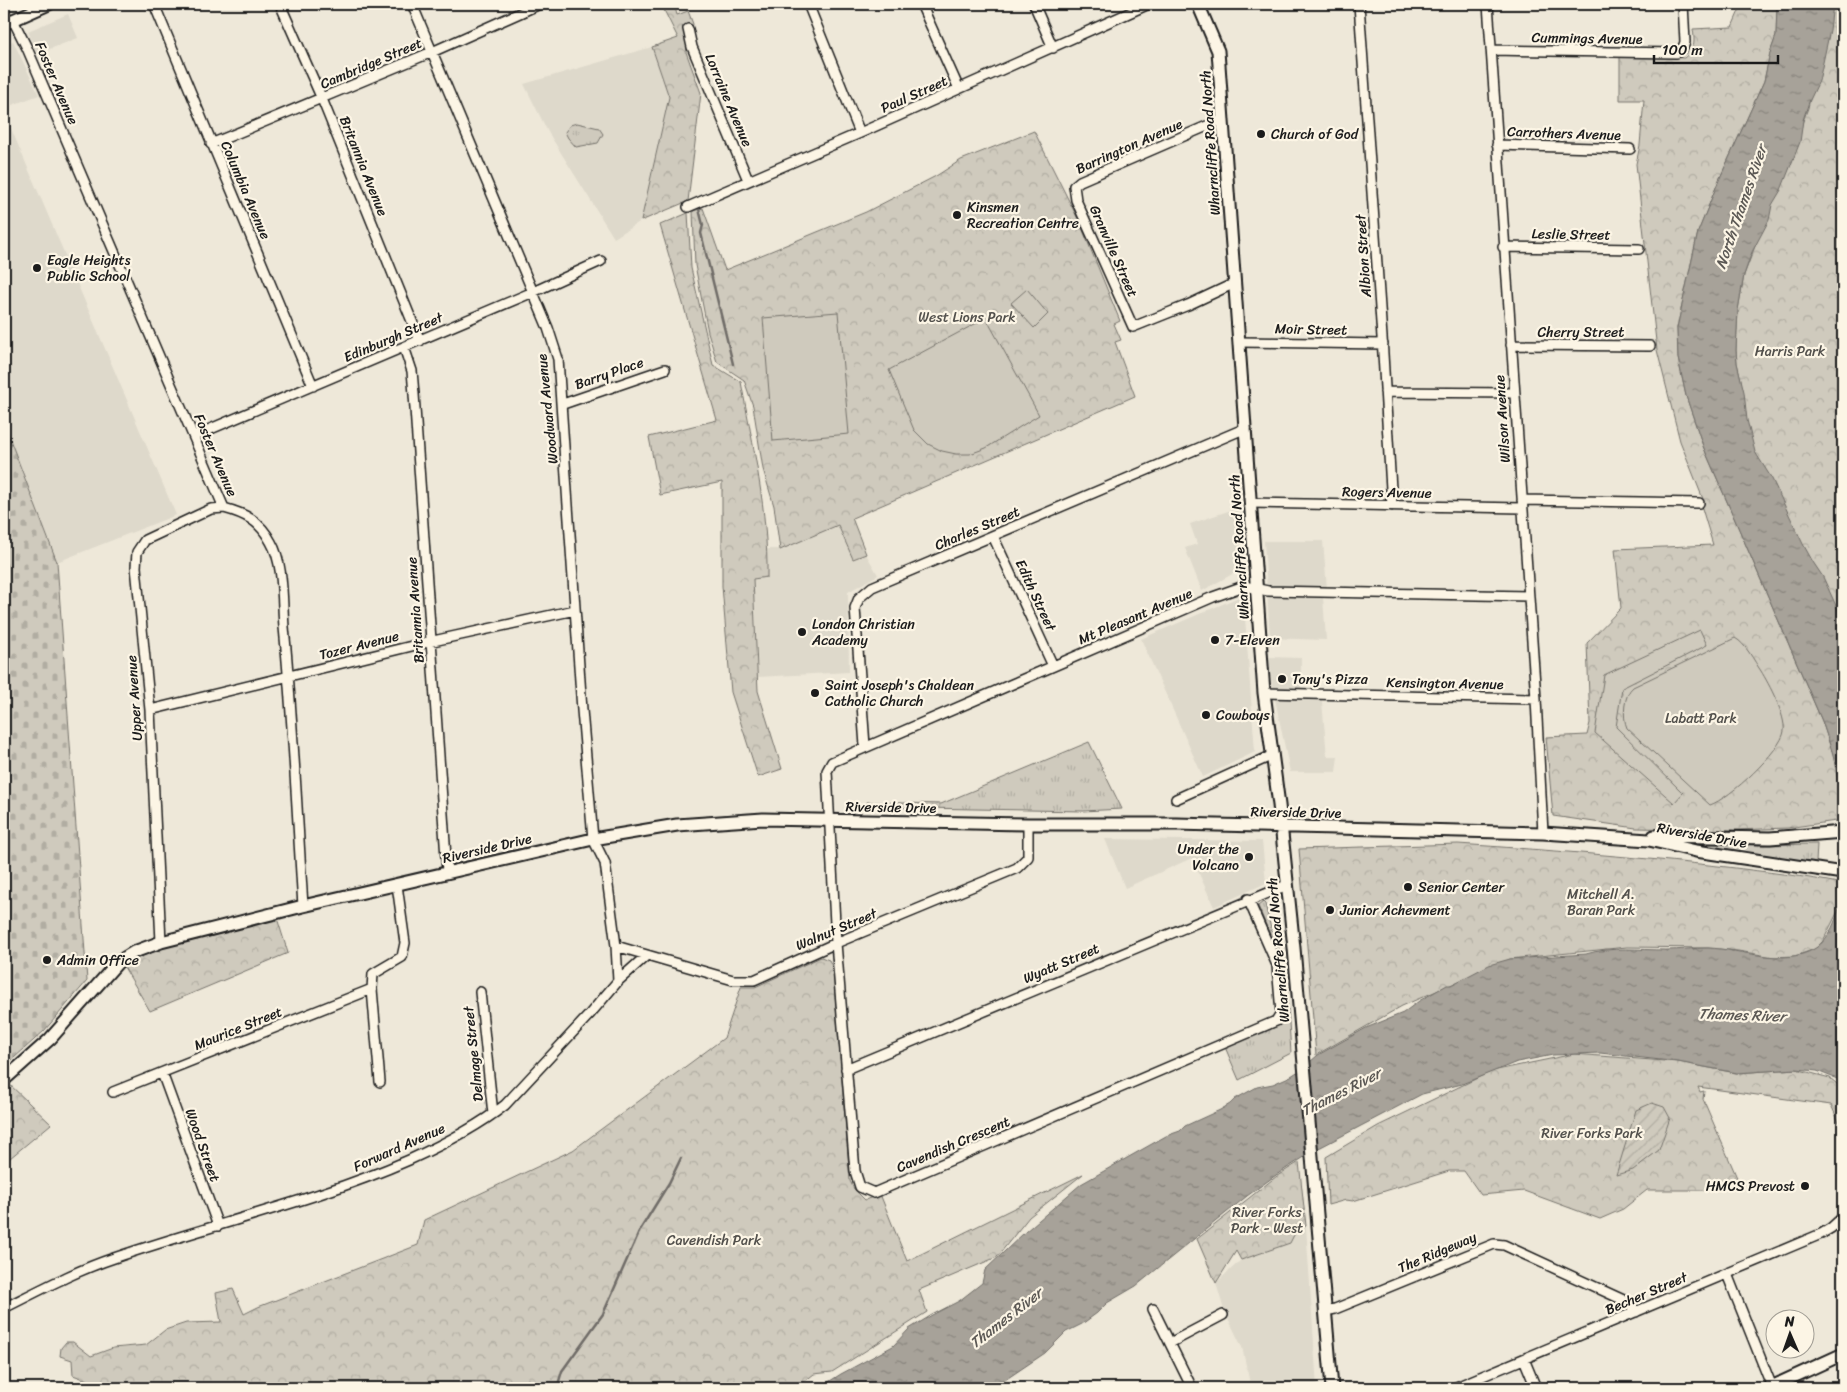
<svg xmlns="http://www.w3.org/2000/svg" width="1847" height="1392" font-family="Sriracha,sans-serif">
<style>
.built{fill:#ded9cb}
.grass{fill:url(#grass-tufts);stroke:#76736c}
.forest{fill:url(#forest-crowns);stroke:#76736c}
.cemetery{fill:url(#cemetery-stones);stroke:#76736c}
.garden{fill:url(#garden-furrows);stroke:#76736c}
.pitch{fill:#cfcabd;stroke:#76736c}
.water{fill:url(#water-ripples);stroke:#6f6c67}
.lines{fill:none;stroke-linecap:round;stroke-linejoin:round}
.stream{stroke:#6f6c67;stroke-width:2.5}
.minor-casing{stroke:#1c1c1c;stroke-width:12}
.major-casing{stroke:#1c1c1c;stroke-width:15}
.minor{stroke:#fcf5e5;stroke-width:9}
.major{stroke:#fcf5e5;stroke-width:11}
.poi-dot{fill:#1c1c1c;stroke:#fcf5e5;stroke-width:2}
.labels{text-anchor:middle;stroke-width:4.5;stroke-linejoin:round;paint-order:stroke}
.street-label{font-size:14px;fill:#1c1c1c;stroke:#fcf5e5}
.poi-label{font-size:14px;fill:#1c1c1c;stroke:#fcf5e5;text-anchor:start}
.park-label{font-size:14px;fill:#52504c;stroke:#fcf5e5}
.water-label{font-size:15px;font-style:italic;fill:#5b5854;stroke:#fcf5e5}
</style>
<defs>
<pattern id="grass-tufts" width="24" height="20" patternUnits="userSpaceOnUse" patternTransform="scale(1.25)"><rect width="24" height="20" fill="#cfcabd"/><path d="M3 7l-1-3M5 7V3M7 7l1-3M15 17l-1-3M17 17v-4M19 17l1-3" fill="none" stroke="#b1ada2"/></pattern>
<pattern id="forest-crowns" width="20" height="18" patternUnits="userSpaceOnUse" patternTransform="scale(1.25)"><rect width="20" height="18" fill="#cfcabd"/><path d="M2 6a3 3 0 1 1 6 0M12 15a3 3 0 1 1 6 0" fill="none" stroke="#b1ada2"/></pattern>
<pattern id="cemetery-stones" width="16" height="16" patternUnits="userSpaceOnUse" patternTransform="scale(1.25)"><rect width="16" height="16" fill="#cfcabd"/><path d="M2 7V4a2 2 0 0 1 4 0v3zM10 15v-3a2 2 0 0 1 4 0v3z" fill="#b1ada2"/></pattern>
<pattern id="garden-furrows" width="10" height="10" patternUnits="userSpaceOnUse" patternTransform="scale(1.25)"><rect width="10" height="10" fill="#cfcabd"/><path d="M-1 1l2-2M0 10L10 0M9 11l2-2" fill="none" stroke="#b1ada2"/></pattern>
<pattern id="water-ripples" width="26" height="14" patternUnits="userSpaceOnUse" patternTransform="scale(1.25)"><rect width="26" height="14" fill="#a7a299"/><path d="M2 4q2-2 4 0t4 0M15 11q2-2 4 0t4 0" fill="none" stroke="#87837c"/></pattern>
</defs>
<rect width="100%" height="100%" fill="#eee8d9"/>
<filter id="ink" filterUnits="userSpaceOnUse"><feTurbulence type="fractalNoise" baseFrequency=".02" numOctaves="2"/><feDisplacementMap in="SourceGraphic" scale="10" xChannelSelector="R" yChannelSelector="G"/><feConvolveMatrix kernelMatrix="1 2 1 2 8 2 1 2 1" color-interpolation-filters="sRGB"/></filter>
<g filter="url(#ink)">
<!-- built -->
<path class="built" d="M68,14L78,38L37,54L28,31Z
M13,41L39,95L4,108V44Z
M652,47L669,97L641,221L614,238L548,132L524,84Z
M4,112L176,515L57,562L4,424Z
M1243,506V568L1202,591L1185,548L1197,544L1190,524Z
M838,525L853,558L866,554L878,575L848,592L849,672L758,677L753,579L767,577V549H780Z
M1264,541H1323L1327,589L1323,597L1326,640L1270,638Z
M1239,597L1244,604L1255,752L1203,777L1141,639Z
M1269,657L1301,658V690L1321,691L1327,756H1338L1336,772H1290L1272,684Z
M1105,839L1262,841L1266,883L1214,907L1192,858L1125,888Z
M1306,1226L1317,1388H1251L1242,1347L1224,1310L1216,1283L1241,1260L1290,1243L1297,1229Z"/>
<!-- grass -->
<path class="grass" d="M577,123L599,128L603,134L598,143L576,147L568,138L565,132L570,125Z
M1089,742L1122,809L1083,811L867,807V802L941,804Z
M1697,843L1761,845L1817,844L1816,863L1697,845Z
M1263,902L1265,904L1272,933L1285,959L1291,1053L1239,1080L1225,1047L1280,1025L1286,1016L1282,963L1258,906Z"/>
<!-- forest -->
<path class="forest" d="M661,4H674L677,15L688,11L693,24L686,52L701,93L688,201L641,221L669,97L652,47L678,38Z
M1742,4H1777L1776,36L1770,53L1764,81L1719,180L1698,232L1677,328L1678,358L1686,396L1703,446L1822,721C1833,753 1843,786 1843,820L1787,828L1736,830L1636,828L1553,816L1546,737L1587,735L1590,723L1587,643L1621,608L1615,549L1713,545L1701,505L1703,499L1680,441L1657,350L1636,164L1640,145L1644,100H1620V55L1684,58C1695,49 1695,43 1693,29L1732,27Z
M1828,4H1843V624L1746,437L1741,380L1737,363L1736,350L1738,310L1744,275L1808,108L1828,11Z
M1034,131L1080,223L1120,321L1114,324L1121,340L1115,342L1135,396L852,518L866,554L853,559L838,525L780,550L774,506L763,469L753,406L744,380L717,362L708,332L695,265L693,211L703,208L725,270L866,212L936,176L961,160Z
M688,213L691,268L713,365L741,382C753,446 768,511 767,577L753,579L758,691L782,769L758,777L731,692L722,586V482L660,495L649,437L717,420L660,225Z
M1458,844C1548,850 1637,857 1727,867C1766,872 1805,876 1843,884V892L1839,909L1823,941L1815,949L1801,954L1794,956L1774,957L1738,951L1708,948L1627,947L1510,959L1402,1006L1316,1055L1299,849Z
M277,918L288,953L150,1011L124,967L137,958L168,946Z
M821,957L829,960L833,968L850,1181L854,1189L865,1200L880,1194L907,1261L1083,1174L1029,1217L997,1257L919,1290L927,1312L832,1372L814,1374L796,1388H87V1380L73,1375L72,1360L60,1356L61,1348L66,1342H73L91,1356L113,1348L146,1345L165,1330L186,1323L221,1322L216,1293L233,1289L244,1314L258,1307L418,1245L424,1220L573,1150L724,1038L741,987H755Z
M1574,1054L1678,1062L1736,1073L1796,1069L1830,1078L1843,1089V1131L1831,1105L1698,1087L1700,1092L1704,1091L1703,1099L1738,1180L1713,1190H1647L1623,1209L1600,1219L1524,1191L1481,1195L1464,1171H1449L1353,1201L1346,1200L1328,1205L1326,1157L1378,1126L1492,1071Z
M8,1083L51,1124L4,1163V1086Z
M1299,1162L1306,1226L1297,1229L1290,1243L1241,1260L1236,1251L1216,1283L1197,1239L1277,1176Z"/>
<!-- cemetery -->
<path class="cemetery" d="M4,424L57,562L87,981L44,1031L4,1067Z"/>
<!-- garden -->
<path class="garden" d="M1652,1103L1664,1107L1670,1118L1659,1150L1633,1170L1616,1175L1636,1110Z"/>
<!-- pitch -->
<path class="pitch" d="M1027,289L1048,314L1034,328L1011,303Z
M838,312L849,434L773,441L763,318Z
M986,318L1039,415L986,448L970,454H956L942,451L928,444L914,430L889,370Z
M1700,630L1707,645L1622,688L1616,727L1683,793L1674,803L1595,733L1604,675Z
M1735,638C1746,644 1754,661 1761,671C1769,684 1786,716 1784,731C1782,750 1729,799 1710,805L1627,728C1622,717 1624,694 1633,687Z"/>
<!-- water -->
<path class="water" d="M1777,4H1833L1830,30L1819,81L1809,102L1803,120L1800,142L1781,190L1772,205L1769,220L1752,252L1744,275L1738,310L1736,350L1737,363L1744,392L1747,420L1755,452L1772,479L1803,544L1813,562L1823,577L1838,610L1843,617V808L1833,754L1822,721L1703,446L1686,396L1678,358L1677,328L1698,232L1719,180L1764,81L1770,53L1776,36Z
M1843,892V1084L1840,1080L1817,1071L1796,1069L1737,1073L1678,1062L1600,1053L1553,1055L1517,1062L1462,1084L1422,1094L1317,1149L1276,1175L1247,1196L1136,1286L1107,1303L1097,1313L1082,1324L1066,1332L1045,1353L1005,1380L991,1388H819L841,1374L893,1346L909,1329L932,1315L959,1301L982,1283L985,1270L1025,1232L1081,1184L1166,1136L1180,1131L1185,1126L1220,1110L1230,1104L1235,1099L1257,1087L1273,1084L1291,1076L1302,1069L1318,1055L1366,1028L1403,1013L1419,1001L1447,985H1451L1489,965L1510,959L1586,954C1612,946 1639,950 1666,950C1680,950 1694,948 1708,948C1742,949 1783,967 1814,949C1832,939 1839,911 1843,892Z"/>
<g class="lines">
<!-- stream -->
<path class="stream" d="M699,209L703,225L701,233L733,364
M557,1388L562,1371L603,1314L640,1230L669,1183L681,1158"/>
<defs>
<path id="minor" d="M154,4L313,386
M280,4L322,99L420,341
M808,4L860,133
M921,4L959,89
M1034,4L1053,48
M1359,4L1382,337L1392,506
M1488,4L1536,699L1543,833
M13,20L27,48L224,508C246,514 260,521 271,542C284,564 282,601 284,627C293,720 297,813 303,906
M688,29L692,47L748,180
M1491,50L1676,53L1683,48L1685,42L1683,4
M1223,119L1080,181L1074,186L1076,200L1133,327L1188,305L1235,283
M211,144L432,52L540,4
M1497,145L1630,149
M688,207L860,133L1149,4
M1503,247L1639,249
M1239,342L1383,344
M1511,345L1650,346
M404,347L412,371L414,394L447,872
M1385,392L1514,393
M563,404L665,369
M194,436L533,292L601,261
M1522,500L1699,503
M1251,503L1522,508
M993,536L1053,666
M1264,693L1536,699
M150,710L424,643L575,610
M865,746L855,608L859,598L872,587L1246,428
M1176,799L1273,755
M1248,899L1277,965L1281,1013L1276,1021L874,1193L860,1187L855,1171L836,943L827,771L832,762L1213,597L1244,586L1268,591L1529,596
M161,942L150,710L136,567L137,552L145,540L211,509L224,508
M616,946L733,980H754L836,943L1017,868L1028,857V824
M618,981L647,955
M480,992L493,1114
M846,1069L1287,885
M162,1073L218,1226
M380,1082L372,989L373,974L402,957L405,943L397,885
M113,1092L372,989
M1727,1274L1772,1387
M4,1308C40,1290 75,1271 114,1258C212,1224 314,1202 409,1160C442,1145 476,1128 505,1105L589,1015L618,981L616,946L605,863L593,839L582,710L558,359L548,328L412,4
M1153,1309L1192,1388
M1325,1311L1335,1309L1494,1244L1504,1245L1630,1303L1636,1312
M1170,1343L1223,1315
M1524,1359L1536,1388
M1454,1388L1821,1234L1831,1228L1843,1217"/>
<path id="major" d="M1198,4L1218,51L1264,693L1279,805L1294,948L1332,1388
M4,24L49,4
M1654,836L1770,838L1843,832
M4,1080L50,1039L118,962L134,952L161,942L303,906L593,839L677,825L763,819L1028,824H1176L1543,833L1649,840L1696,851L1843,873
M1769,1388L1843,1354"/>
</defs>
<!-- minor casing -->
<use href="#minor" class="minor-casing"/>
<!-- major casing -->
<use href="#major" class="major-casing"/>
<!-- minor -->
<use href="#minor" class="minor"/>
<!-- major -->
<use href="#major" class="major"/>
</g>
</g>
<!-- markers -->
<g class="poi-dot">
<circle cx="1261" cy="134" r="5"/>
<circle cx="957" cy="215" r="5"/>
<circle cx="37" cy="268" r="5"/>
<circle cx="802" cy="632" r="5"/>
<circle cx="1215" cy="640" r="5"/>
<circle cx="1282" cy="679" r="5"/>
<circle cx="815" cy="693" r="5"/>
<circle cx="1206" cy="715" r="5"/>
<circle cx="1249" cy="857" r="5"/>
<circle cx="1408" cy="887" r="5"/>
<circle cx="1330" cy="910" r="5"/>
<circle cx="47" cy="960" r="5"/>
<circle cx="1805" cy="1186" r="5"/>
</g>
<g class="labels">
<!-- street labels -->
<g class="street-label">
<text transform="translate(1587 38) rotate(1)" y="5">Cummings Avenue</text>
<text transform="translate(371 63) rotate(-23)" y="5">Cambridge Street</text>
<text transform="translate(57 83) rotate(67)" y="5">Foster Avenue</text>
<text transform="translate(914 94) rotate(-24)" y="5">Paul Street</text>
<text transform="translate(729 100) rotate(67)" y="5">Lorraine Avenue</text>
<text transform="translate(1564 133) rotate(2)" y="5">Carrothers Avenue</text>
<text transform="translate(1210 143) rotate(-94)" y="5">Wharncliffe Road North</text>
<text transform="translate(1129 146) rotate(-24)" y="5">Barrington Avenue</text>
<text transform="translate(364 166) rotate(68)" y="5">Britannia Avenue</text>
<text transform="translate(246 190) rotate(67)" y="5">Columbia Avenue</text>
<text transform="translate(1571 234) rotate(1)" y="5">Leslie Street</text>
<text transform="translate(1114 251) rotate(66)" y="5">Granville Street</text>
<text transform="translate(1363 256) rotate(-94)" y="5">Albion Street</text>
<text transform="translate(1311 329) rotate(1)" y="5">Moir Street</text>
<text x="1581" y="337">Cherry Street</text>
<text transform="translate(393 337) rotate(-23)" y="5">Edinburgh Street</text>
<text transform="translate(609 373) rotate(-19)" y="5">Barry Place</text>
<text transform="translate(547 409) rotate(-96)" y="5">Woodward Avenue</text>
<text transform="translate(1502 419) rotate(-94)" y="5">Wilson Avenue</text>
<text transform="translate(216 455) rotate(67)" y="5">Foster Avenue</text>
<text transform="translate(1387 492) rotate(1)" y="5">Rogers Avenue</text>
<text transform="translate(977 528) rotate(-23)" y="5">Charles Street</text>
<text transform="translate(1239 547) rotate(-94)" y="5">Wharncliffe Road North</text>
<text transform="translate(1036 595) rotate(65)" y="5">Edith Street</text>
<text transform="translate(415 610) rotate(-94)" y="5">Britannia Avenue</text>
<text transform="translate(1135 616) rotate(-23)" y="5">Mt Pleasant Avenue</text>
<text transform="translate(359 645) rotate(-14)" y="5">Tozer Avenue</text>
<text transform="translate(1445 683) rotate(1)" y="5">Kensington Avenue</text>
<text transform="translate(134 698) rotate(-94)" y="5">Upper Avenue</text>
<text transform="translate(891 807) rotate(1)" y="5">Riverside Drive</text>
<text transform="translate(1296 812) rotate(1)" y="5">Riverside Drive</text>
<text transform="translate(1702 835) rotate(10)" y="5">Riverside Drive</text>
<text transform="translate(487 848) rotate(-13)" y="5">Riverside Drive</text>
<text transform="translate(836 929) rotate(-23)" y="5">Walnut Street</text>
<text transform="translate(1278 950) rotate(-95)" y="5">Wharncliffe Road North</text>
<text transform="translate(1061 963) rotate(-23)" y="5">Wyatt Street</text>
<text transform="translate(238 1028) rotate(-22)" y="5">Maurice Street</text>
<text transform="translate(473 1054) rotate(-96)" y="5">Delmage Street</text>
<text transform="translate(953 1144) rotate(-23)" y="5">Cavendish Crescent</text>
<text transform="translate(203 1145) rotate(70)" y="5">Wood Street</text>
<text transform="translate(399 1147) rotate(-24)" y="5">Forward Avenue</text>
<text transform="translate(1437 1252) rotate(-23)" y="5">The Ridgeway</text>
<text transform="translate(1646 1293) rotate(-23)" y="5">Becher Street</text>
</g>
<!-- poi labels -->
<g class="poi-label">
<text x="1271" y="139">Church of God</text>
<text x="967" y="212">Kinsmen<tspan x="967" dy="16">Recreation Centre</tspan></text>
<text x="47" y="265">Eagle Heights<tspan x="47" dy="16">Public School</tspan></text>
<text x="812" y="629">London Christian<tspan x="812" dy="16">Academy</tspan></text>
<text x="1225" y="645">7-Eleven</text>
<text x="1292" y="684">Tony's Pizza</text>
<text x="825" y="690">Saint Joseph's Chaldean<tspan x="825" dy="16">Catholic Church</tspan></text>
<text x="1216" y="720">Cowboys</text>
<text x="1239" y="854" text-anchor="end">Under the<tspan x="1239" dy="16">Volcano</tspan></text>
<text x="1418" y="892">Senior Center</text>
<text x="1340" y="915">Junior Achevment</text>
<text x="57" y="965">Admin Office</text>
<text x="1795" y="1191" text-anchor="end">HMCS Prevost</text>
</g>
<!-- park labels -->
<g class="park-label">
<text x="967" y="322">West Lions Park</text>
<text x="1790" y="356">Harris Park</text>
<text x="1701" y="723">Labatt Park</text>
<text x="1601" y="899">Mitchell A.<tspan x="1601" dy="16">Baran Park</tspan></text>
<text x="1592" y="1138">River Forks Park</text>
<text x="1267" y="1217">River Forks<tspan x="1267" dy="16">Park - West</tspan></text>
<text x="714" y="1245">Cavendish Park</text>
</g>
<!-- water labels -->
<g class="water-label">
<text transform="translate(1741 207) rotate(-71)" y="5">North Thames River</text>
<text transform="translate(1742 1015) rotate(2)" y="5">Thames River</text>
<text transform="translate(1341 1092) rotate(-27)" y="5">Thames River</text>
<text transform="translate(1006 1318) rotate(-38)" y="5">Thames River</text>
</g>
</g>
<!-- margin -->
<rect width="1847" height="1392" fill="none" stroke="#fcf5e5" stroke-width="20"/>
<rect x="10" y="10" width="1827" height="1372" fill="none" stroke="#1c1c1c" stroke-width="2" filter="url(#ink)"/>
<!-- north arrow -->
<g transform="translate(1790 1334) rotate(358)"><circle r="24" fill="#fcf5e5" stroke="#a29e95"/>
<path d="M0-4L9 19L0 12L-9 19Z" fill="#1c1c1c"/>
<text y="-8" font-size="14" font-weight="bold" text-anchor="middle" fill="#1c1c1c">N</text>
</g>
<!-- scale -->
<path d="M1654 55v8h124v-8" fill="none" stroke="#1c1c1c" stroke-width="2.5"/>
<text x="1662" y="55" font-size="15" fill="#1c1c1c" stroke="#fcf5e5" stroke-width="4" paint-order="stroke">100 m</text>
</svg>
